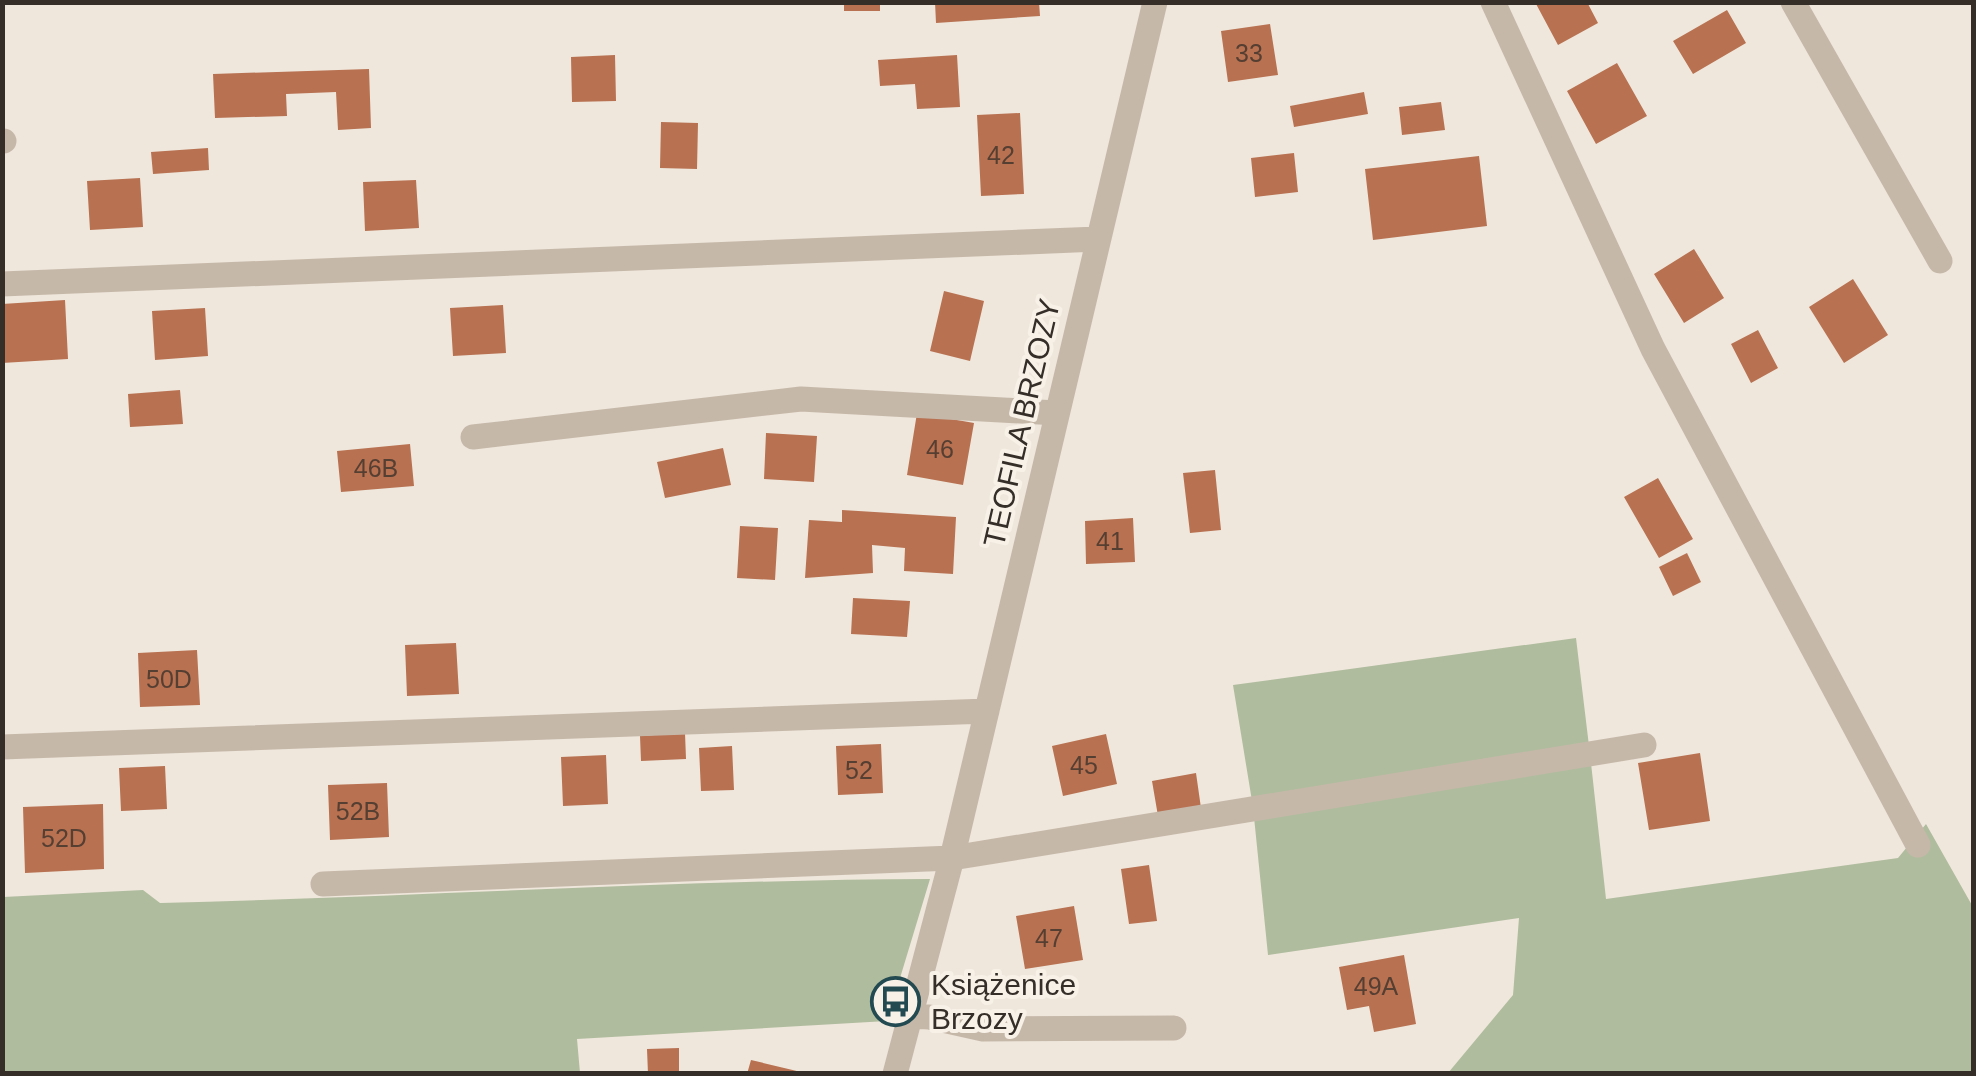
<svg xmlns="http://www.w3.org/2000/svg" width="1976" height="1076" font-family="Helvetica,sans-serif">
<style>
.green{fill:#b0bc9e}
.building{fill:#b87151}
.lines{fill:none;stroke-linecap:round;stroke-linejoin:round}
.minor{stroke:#c6b8a9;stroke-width:25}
.labels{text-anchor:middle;stroke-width:8;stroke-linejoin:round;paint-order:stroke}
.number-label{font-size:25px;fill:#553e32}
.street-label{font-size:30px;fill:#342d28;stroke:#f7f1e8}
.poi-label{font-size:30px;fill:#342d28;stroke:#f7f1e8;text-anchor:start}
</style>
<rect width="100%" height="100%" fill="#efe7dc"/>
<!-- green -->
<path class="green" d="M1576,638L1589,746L1252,801L1233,685Z
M1591,763L1606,899L1898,858L1926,824L1973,907V1073H1448L1513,995L1519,918L1268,955L1254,817Z
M930,879L887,1021L577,1039L580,1073H3V897L143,890L160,903C416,897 673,880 930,879Z"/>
<!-- building -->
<path class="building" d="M844,2H880V11H844Z
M935,2H1039L1040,16L936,23Z
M1535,2H1587L1598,23L1558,45Z
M1727,10L1746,43L1693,74L1673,41Z
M1270,24L1278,75L1228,82L1221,31Z
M615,55L616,101L572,102L571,57Z
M957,55L960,107L917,109L915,84L880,86L878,60Z
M1617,63L1647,116L1596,144L1567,91Z
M369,69L371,128L338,130L336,92L286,94L287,116L215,118L213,74Z
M1364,92L1368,114L1294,127L1290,106Z
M1441,102L1445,130L1402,135L1399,107Z
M1020,113L1024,194L981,196L977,115Z
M661,122L698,123L697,169L660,168Z
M208,148L209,170L153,174L151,152Z
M1294,153L1298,192L1255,197L1251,158Z
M1479,156L1487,226L1373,240L1365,169Z
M140,178L143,227L90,230L87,181Z
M416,180L419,228L365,231L363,182Z
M1694,249L1724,298L1684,323L1654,274Z
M1853,279L1888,335L1844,363L1809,307Z
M944,291L984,301L970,361L930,351Z
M65,300L68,359L2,363V304Z
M503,305L506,353L453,356L450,308Z
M205,308L208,356L155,360L152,311Z
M1758,330L1778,368L1751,383L1731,344Z
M180,390L183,424L130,427L128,394Z
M917,413L974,423L963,485L907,475Z
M766,433L817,436L814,482L764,479Z
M410,444L414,486L341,492L337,451Z
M723,448L731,485L665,498L657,462Z
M1215,470L1221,530L1190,533L1183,473Z
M1658,478L1693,539L1659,558L1624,497Z
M842,510L956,517L953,574L904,571L905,548L872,545L873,573L805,578L809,520L842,522Z
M1133,518L1135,562L1086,564L1085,521Z
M740,526L778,528L775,580L737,578Z
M1687,553L1701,582L1673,596L1659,567Z
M853,598L910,601L907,637L851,634Z
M456,643L459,694L407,696L405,645Z
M197,650L200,705L140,707L138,653Z
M685,733L686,759L641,761L640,736Z
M1106,734L1117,784L1063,796L1052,746Z
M881,744L883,793L838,795L836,746Z
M732,746L734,790L701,791L699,748Z
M1700,753L1710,821L1649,830L1638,763Z
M606,755L608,804L563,806L561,757Z
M165,766L167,809L121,811L119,768Z
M1196,773L1201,808L1158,816L1152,781Z
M387,783L389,837L330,840L328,785Z
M103,804L104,869L25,873L23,807Z
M1149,865L1157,921L1129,924L1121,869Z
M1074,906L1083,960L1025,969L1016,916Z
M1404,955L1416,1024L1374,1032L1369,1006L1347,1010L1339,967Z
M679,1048V1074H648L647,1049Z
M751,1060L801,1072V1074H747Z"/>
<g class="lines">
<!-- minor -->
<path class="minor" d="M1493,2L1653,349L1918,845
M1793,2L1940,261
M2,141H4
M2,284L1098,239
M473,437L801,399L1057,413
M2,747L987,711
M323,884L952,858L1644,745
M910,1016L929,1017L983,1029L1174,1028
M895,1074L952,858L1155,2"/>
</g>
<!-- icons -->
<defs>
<symbol id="bus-ring" viewBox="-11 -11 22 22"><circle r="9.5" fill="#f7f1e8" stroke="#224a50" stroke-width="1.5"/><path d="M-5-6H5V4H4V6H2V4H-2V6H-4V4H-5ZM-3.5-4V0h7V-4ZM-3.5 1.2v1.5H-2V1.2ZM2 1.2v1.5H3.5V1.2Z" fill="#224a50"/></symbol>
</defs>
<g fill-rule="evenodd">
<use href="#bus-ring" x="868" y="974" width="55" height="55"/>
</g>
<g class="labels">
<!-- number labels -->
<g class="number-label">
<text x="1249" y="62">33</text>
<text x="1001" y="164">42</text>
<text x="940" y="458">46</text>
<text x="376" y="477">46B</text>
<text x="1110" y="550">41</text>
<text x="169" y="688">50D</text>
<text x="1084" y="774">45</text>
<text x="859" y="779">52</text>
<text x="358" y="820">52B</text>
<text x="64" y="847">52D</text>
<text x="1049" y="947">47</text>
<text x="1376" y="995">49A</text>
</g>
<!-- street labels -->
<g class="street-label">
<text transform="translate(1022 423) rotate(-77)" y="10">TEOFILA BRZOZY</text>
</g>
<!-- poi labels -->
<g class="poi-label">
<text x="931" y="995">Książenice<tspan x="931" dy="34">Brzozy</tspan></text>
</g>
</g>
<!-- border -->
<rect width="1976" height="1076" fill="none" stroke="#342d28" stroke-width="10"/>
</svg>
